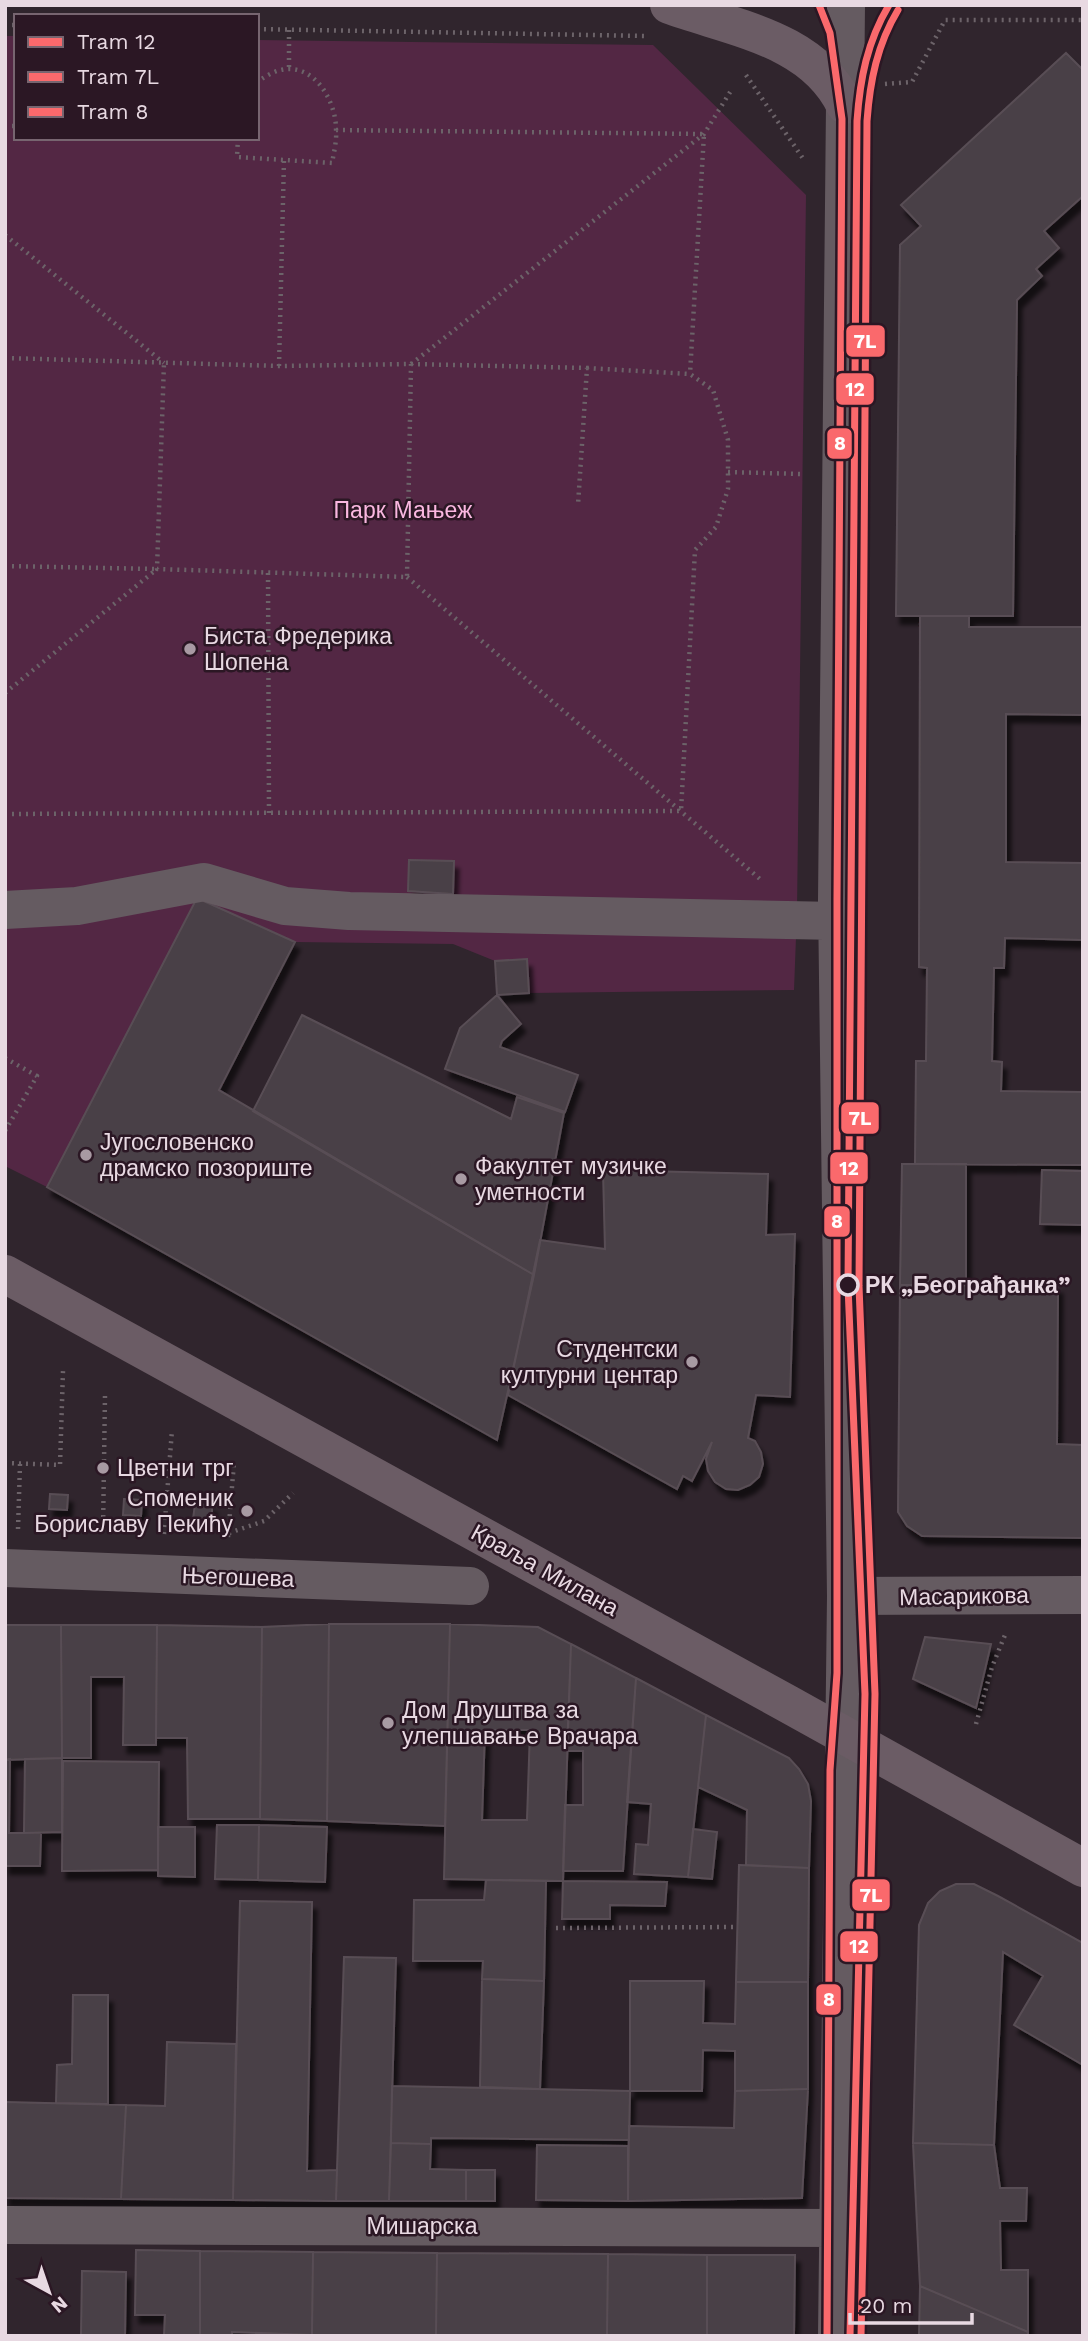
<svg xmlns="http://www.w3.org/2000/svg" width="1088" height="2341" font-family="'Work Sans',sans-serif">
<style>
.green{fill:#532744}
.building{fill:#494046;stroke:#594e55;stroke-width:2;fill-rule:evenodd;filter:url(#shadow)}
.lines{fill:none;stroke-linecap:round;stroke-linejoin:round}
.path{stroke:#6c6369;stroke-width:4.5;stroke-dasharray:2 5;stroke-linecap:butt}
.minor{stroke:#655b61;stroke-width:38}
.major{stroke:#6b5c65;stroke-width:38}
.tram-1-casing{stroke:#2b1724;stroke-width:12}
.tram-2-casing{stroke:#2b1724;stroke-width:12}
.tram-3-casing{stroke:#2b1724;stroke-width:12}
.tram-1{stroke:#fa696c;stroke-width:7}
.tram-2{stroke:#fa696c;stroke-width:7}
.tram-3{stroke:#fa696c;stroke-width:7}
.poi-dot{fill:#a89aa3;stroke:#2b1724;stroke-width:2.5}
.stop-dot{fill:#2b1724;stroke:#e8d9e2;stroke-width:3.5}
.labels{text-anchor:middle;stroke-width:5;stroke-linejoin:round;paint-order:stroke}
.park-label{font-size:23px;fill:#fab7e0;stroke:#2b1724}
.poi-label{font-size:23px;fill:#e8d9e2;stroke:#2b1724;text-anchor:start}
.stop-label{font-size:23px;font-weight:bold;fill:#e8d9e2;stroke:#2b1724;text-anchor:start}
.street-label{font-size:23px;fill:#e8d9e2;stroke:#2b1724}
.line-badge{stroke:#2b1724;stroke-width:2.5}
.badge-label{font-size:19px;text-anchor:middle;font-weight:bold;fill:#fff}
</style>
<defs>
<filter id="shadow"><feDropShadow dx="4.5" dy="8" stdDeviation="2" flood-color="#0009"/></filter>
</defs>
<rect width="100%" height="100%" fill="#30252d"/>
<!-- green -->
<path class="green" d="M5,36H16V138H257V40L653,45L806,195L797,911L794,990L529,993L526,959L495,961L453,944L295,942L198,899L47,1187L5,1166Z"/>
<!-- building -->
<path class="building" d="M1066,53L1083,70V196L1044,231L1059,248L1036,269L1042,276L1017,300L1013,616H896L900,245L921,226L901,205Z
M920,616H969V627H1083V715L1006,714V862L1083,863V940L1005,938L1004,968H994L992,1061L1002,1062L1001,1091L1083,1092V1165L915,1164L916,1061H926L927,968L919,967Z
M409,860L454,861L453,894L408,891Z
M197,898L295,942L219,1090L534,1275L497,1440L47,1187Z
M527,959L529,993L497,995L495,961Z
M497,995L521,1024L502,1041L500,1047L578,1075L565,1112L445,1069L460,1028Z
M302,1015L511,1119L517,1097L564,1113L534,1275L253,1111Z
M902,1164H966V1285H900Z
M603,1170L768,1174L766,1235L795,1234L790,1397L756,1395L748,1438L755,1441L761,1452L763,1464L759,1477L750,1485L738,1490L726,1489L715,1482L708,1471L706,1459L712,1442L692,1481L683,1476L677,1489L508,1395L540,1240L605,1249Z
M1042,1170L1083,1171V1225L1040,1224Z
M900,1285L1058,1286L1057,1444L1083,1445V1538L922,1536L907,1526L898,1512Z
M50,1494L68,1495L67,1510L49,1509Z
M124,1499L142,1500L141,1516L123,1515Z
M195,1504L212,1505V1520L193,1519Z
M329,1624L327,1821L260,1819L262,1627Z
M329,1624H450L445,1826L327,1821Z
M450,1624L538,1627L571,1644L563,1881L444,1879ZM485,1730H530L527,1820H482Z
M5,1625H61L62,1758L5,1760Z
M61,1625H157L156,1745H123L124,1677H91V1758H62Z
M157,1625L262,1627L260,1819H188L187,1738H156Z
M925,1637L991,1644L976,1708L913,1679Z
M571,1644L636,1678L623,1871H563L565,1805H583V1751H567Z
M636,1678L706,1715L688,1877L634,1874L636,1844L648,1845L651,1804L627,1802Z
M706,1715L789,1758L799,1769L808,1784L811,1801L809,1868L746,1865L747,1810L698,1787Z
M62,1758V1832L24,1833L25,1759Z
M10,1759L9,1833H41L40,1866H5V1760Z
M63,1761L159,1762L158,1870L62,1871Z
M217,1825H259L258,1880L215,1879Z
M259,1825L327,1827L325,1882L258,1880Z
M158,1827H195V1877L158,1876Z
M693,1829L717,1832L712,1879L688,1877Z
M739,1865L809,1868L808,1982H736Z
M486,1880L546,1881L544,1981L482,1979L483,1961H413L414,1900H484Z
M563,1881L667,1882L665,1906L610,1905V1919H562Z
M956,1884H974L998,1896L1083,1943V2065L1014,2025L1043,1976L1003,1952L994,2145L913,2143L919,1925L928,1903L940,1891Z
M240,1901L312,1902L307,2171L337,2170L336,2201L233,2200Z
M344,1957L396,1958L389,2201H336Z
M482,1979L544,1981L540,2089L480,2087Z
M630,1981H704L703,2023L735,2024L736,1982H808V2089L735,2091V2051L703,2050L702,2091H630Z
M73,1995H108V2104L56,2103L57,2065L72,2064Z
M167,2042L236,2044L233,2200L121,2199L126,2105L165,2106Z
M392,2086L630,2091L629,2140L431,2138V2144L391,2143Z
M808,2089L802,2198L628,2201L629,2126L734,2128L735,2091Z
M5,2102L126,2105L121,2199L5,2198Z
M391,2143L431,2144L430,2169L466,2170V2201H389Z
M913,2143L994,2145L1000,2188H1027L1026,2221H1000L1001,2270H1028V2332L920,2286Z
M537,2145L628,2146V2201L536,2200Z
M466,2170H495V2201H466Z
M136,2250L200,2251V2336H164L165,2315H135Z
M200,2251L313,2252L312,2335L232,2332V2336H200Z
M313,2252L437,2253L436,2336H312Z
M437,2253L608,2254L607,2336H436Z
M608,2254L707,2255V2336H607Z
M707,2255H795L794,2336H707Z
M82,2271L126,2272L125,2336H81Z
M920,2286L1028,2332V2336H919Z"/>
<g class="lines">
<!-- path -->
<path class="path" d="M5,25H16
M257,29L645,36
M289,30V69
M746,75L804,160
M885,84L912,82L945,20H1083
M5,126H16
M336,130L704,134L690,374
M238,138L237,157L332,163C334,152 337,140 336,129C336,104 318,68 288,69C277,69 266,76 257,82
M5,235L164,363
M5,358L279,366L411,364L407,577L157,569L164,363
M411,364L704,134L732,89
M411,364L587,368L578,505
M279,366L284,160
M728,472L801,474
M5,566L156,569
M268,573L269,813
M407,577L760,879
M5,693L157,569
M5,814L681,811L695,550L716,527L728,489V440L713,390L690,374L587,368
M5,1058L37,1076L5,1131
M5,1463L60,1465L63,1371
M18,1529L20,1464
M103,1531L105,1395
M229,1533L264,1521L293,1493
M164,1534L172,1430
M228,1537L234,1462
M976,1724L992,1667L1005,1635
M556,1928L737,1927"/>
<!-- minor -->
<path class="minor" d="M5,910L77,906L204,882L285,906L349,911L837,921
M5,1568L470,1586
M846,1596L1083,1595
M5,2225L839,2228
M837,2336L846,1596L837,900L846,5"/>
<!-- major -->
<path class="major" d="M669,5C732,28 813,38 845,105
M5,1274L788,1704L1083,1868"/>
<defs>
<path id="tram-1" d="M850,2336L865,1694L848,1286L857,121C860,79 867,42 889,5"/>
<path id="tram-2" d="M861,2336L875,1694L859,1286L867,121C870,81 877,45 898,10"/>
<path id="tram-3" d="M819,5L830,33L842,119L837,900V1673L830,1770L827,2336"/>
</defs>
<!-- tram-1 casing -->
<use href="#tram-1" class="tram-1-casing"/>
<!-- tram-2 casing -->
<use href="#tram-2" class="tram-2-casing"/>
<!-- tram-3 casing -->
<use href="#tram-3" class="tram-3-casing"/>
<!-- tram-1 -->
<use href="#tram-1" class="tram-1"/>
<!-- tram-2 -->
<use href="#tram-2" class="tram-2"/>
<!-- tram-3 -->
<use href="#tram-3" class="tram-3"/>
</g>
<!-- markers -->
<g class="poi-dot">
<circle cx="190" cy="649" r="7"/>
<circle cx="86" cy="1155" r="7"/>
<circle cx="461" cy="1179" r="7"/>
<circle cx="692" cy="1362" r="7"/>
<circle cx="103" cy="1468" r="7"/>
<circle cx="247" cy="1511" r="7"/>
<circle cx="388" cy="1723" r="7"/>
</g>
<circle class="stop-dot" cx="848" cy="1285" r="10"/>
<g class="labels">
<!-- park labels -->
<g class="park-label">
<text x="403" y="518">Парк Мањеж</text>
</g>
<!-- poi labels -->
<g class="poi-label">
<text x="204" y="644">Биста Фредерика<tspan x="204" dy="26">Шопена</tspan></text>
<text x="100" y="1150">Југословенско<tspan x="100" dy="26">драмско позориште</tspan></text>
<text x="475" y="1174">Факултет музичке<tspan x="475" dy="26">уметности</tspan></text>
<text x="678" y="1357" text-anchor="end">Студентски<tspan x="678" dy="26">културни центар</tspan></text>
<text x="117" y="1476">Цветни трг</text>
<text x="233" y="1506" text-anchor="end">Споменик<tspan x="233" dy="26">Бориславу Пекићу</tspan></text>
<text x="402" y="1718">Дом Друштва за<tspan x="402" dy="26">улепшавање Врачара</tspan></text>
</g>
<!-- stop labels -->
<g class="stop-label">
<text x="865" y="1293">РК „Београђанка”</text>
</g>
<!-- street labels -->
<g class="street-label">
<text transform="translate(545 1570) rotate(29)" y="8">Краља Милана</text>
<text transform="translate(238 1577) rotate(2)" y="8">Његошева</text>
<text transform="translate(964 1596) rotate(-1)" y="8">Масарикова</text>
<text x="422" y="2234">Мишарска</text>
</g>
</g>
<g class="line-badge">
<rect x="845" y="324" width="41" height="34" rx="7" fill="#fa696c"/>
<rect x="835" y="372" width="40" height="34" rx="7" fill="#fa696c"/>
<rect x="826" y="427" width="27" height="33" rx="7" fill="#fa696c"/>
<rect x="840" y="1101" width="40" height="34" rx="7" fill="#fa696c"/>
<rect x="829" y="1151" width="40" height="34" rx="7" fill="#fa696c"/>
<rect x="823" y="1205" width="28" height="33" rx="7" fill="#fa696c"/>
<rect x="851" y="1878" width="40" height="34" rx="7" fill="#fa696c"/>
<rect x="839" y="1930" width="40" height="33" rx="7" fill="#fa696c"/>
<rect x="815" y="1983" width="27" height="33" rx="7" fill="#fa696c"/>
</g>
<g class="badge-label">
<text x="865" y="348">7L</text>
<text x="855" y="396">12</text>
<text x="840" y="450">8</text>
<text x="860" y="1125">7L</text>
<text x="849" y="1175">12</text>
<text x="837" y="1228">8</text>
<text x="871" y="1902">7L</text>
<text x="859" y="1953">12</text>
<text x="829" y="2006">8</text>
</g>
<!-- border -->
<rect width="1088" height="2341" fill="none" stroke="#e8d9e2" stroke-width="14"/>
<!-- legend -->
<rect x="14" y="14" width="245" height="126" fill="#2b1724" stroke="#776570" stroke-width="2"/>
<rect x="28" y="37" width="35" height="10" fill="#fa696c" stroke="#776570" stroke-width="2"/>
<text x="77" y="49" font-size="21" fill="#e8d9e2">Tram 12</text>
<rect x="28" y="72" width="35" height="10" fill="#fa696c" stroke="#776570" stroke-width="2"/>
<text x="77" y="84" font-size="21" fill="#e8d9e2">Tram 7L</text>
<rect x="28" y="107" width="35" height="10" fill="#fa696c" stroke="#776570" stroke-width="2"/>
<text x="77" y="119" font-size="21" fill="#e8d9e2">Tram 8</text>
<!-- north arrow -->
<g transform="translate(49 2292) rotate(140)" stroke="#2b1724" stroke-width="5" paint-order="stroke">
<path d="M0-5L12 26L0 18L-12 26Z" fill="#e8d9e2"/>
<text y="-10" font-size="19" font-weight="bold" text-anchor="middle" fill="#e8d9e2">N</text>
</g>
<!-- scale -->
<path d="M850 2313v10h122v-10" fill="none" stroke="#e8d9e2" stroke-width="3.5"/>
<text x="860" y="2313" font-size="21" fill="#e8d9e2" stroke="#2b1724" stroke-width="5" paint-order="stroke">20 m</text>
</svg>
